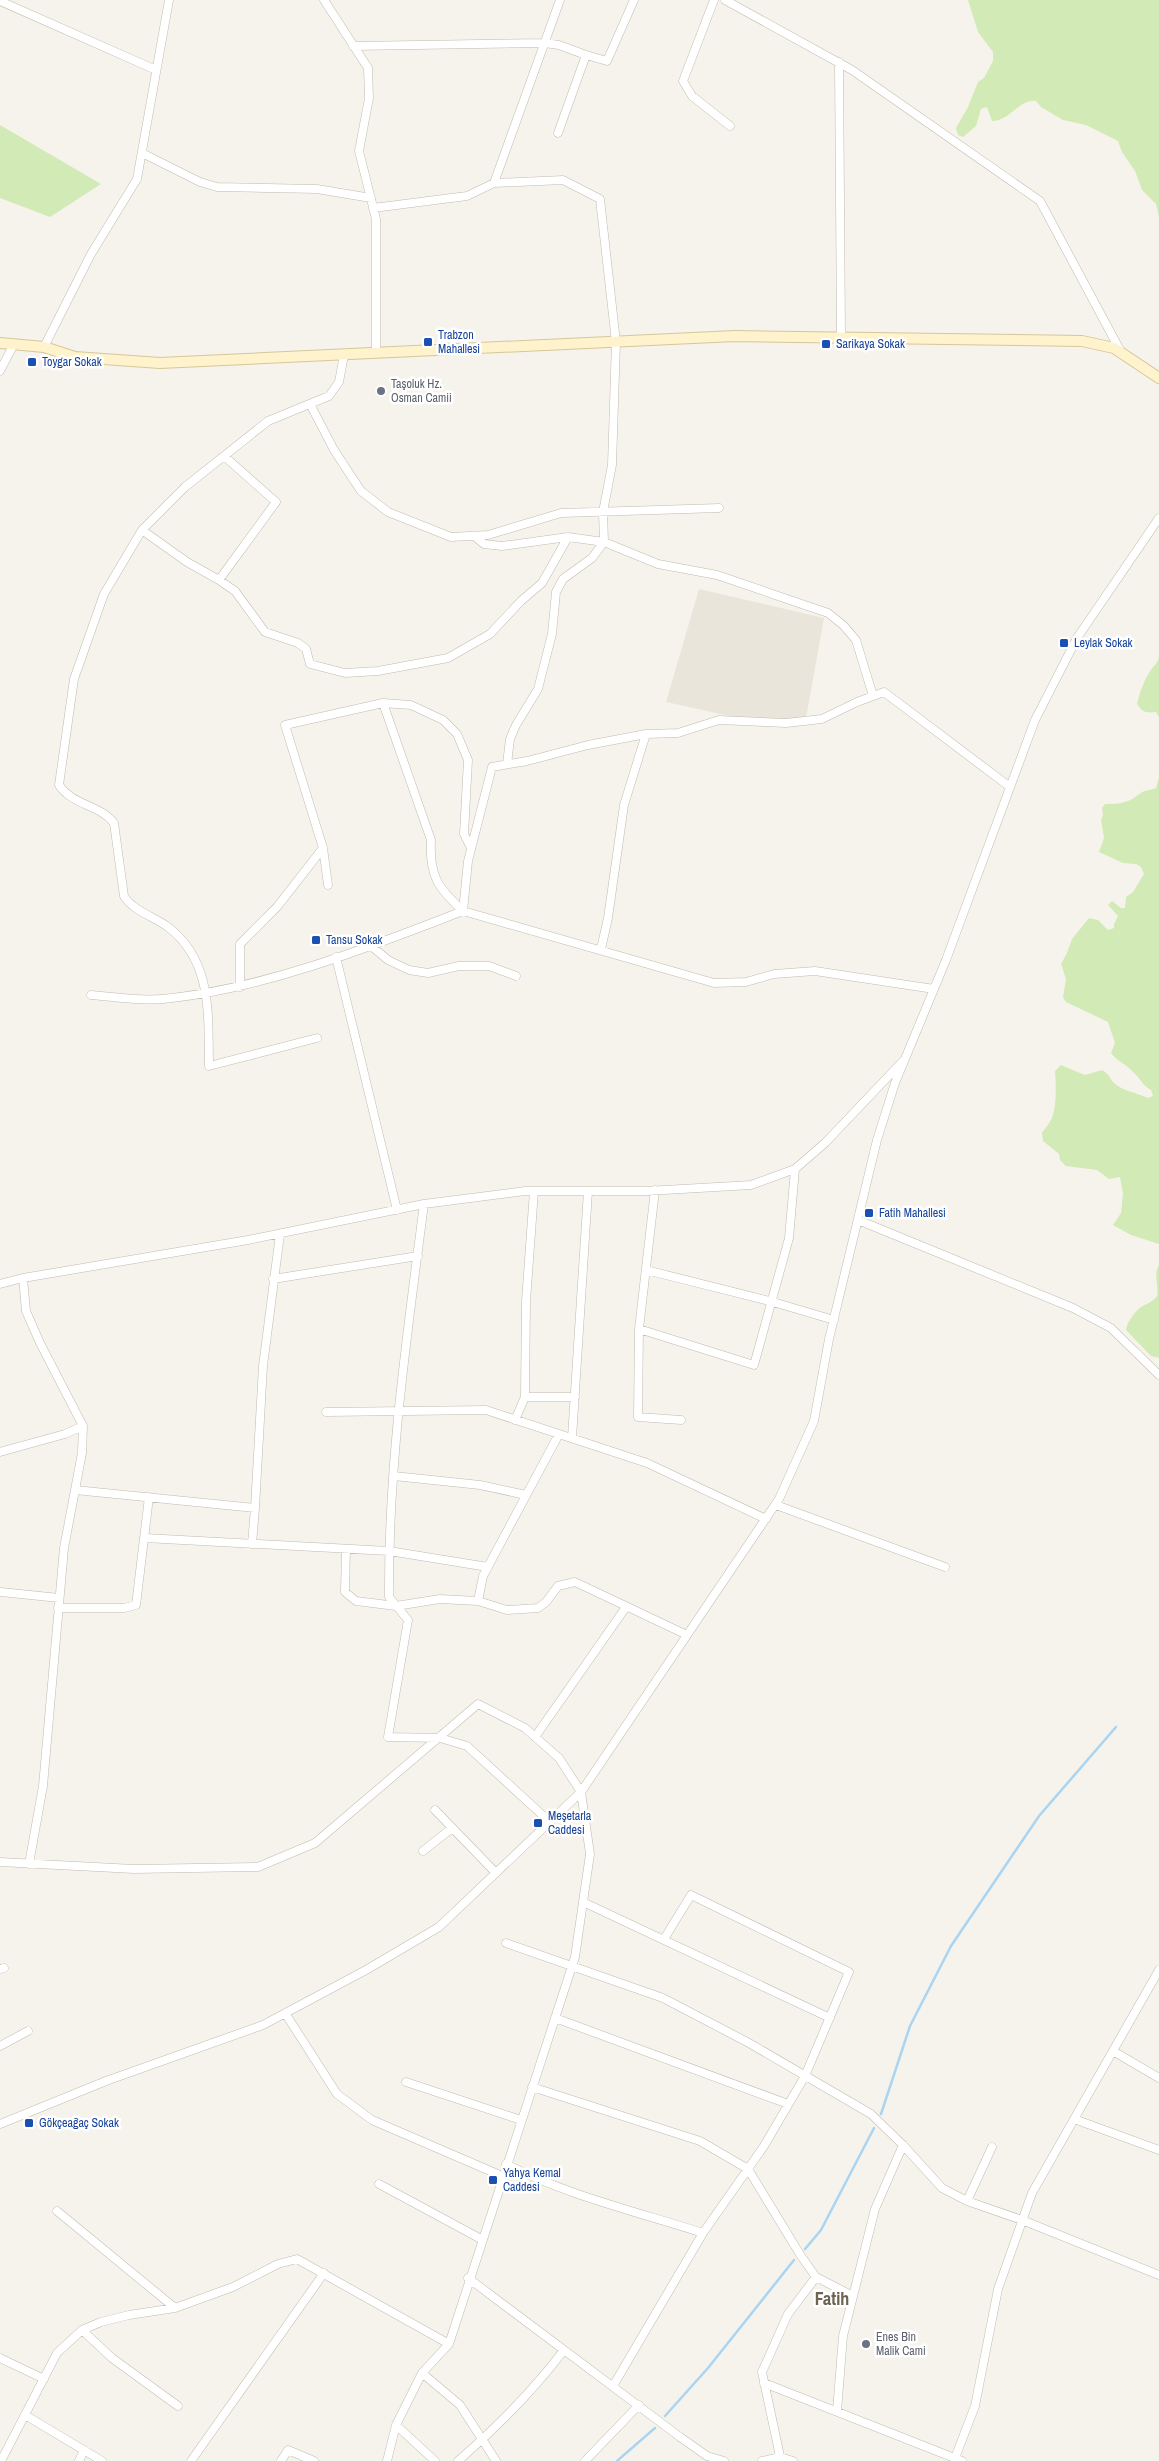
<svg xmlns="http://www.w3.org/2000/svg" width="1159" height="2461" font-family="'Archivo Narrow',sans-serif">
<style>
.residential{fill:#eae5da}
.green{fill:#d2eab5}
.lines{fill:none;stroke-linecap:round;stroke-linejoin:round}
.stream{stroke:#a9d4f2;stroke-width:2.5}
.street-casing{stroke:#c2bbae;stroke-width:9}
.secondary-casing{stroke:#d6c79b;stroke-width:12}
.street{stroke:#fff;stroke-width:8}
.secondary{stroke:#fff3cd;stroke-width:10}
.transit-dot{fill:#1a4fb4;stroke:#fff;stroke-width:2}
.worship-dot{fill:#6b7280;stroke:#fff;stroke-width:2}
.labels{text-anchor:middle;stroke-width:5;stroke-linejoin:round;paint-order:stroke}
.transit-label{font-size:12px;fill:#164399;stroke:#fff;text-anchor:start}
.worship-label{font-size:12px;fill:#5b616d;stroke:#fff;text-anchor:start}
.district-label{font-size:18px;font-weight:bold;fill:#6e6250;stroke:#fff}
</style>
<rect width="100%" height="100%" fill="#f6f3ec"/>
<!-- residential -->
<path class="residential" d="M699,589L824,618L806,718L766,724L666,702Z"/>
<!-- green -->
<path class="green" d="M968,0H1159V217L1156,204L1142,190L1135,171L1122,152L1118,141L1086,125L1063,120L1041,107L1036,101C1019,99 1010,121 992,121L987,107L981,109L976,126L963,137L958,135L956,128L968,107L978,82L984,78L993,61V52L978,32Z
M0,125L101,184L50,217L0,198Z
M1159,657V717L1156,712C1146,713 1143,713 1137,704C1140,692 1144,680 1151,670C1155,664 1157,664 1159,657Z
M1159,778V1244L1131,1235L1113,1225L1121,1213L1123,1194L1120,1177L1109,1179L1097,1170L1066,1166L1060,1160L1059,1154L1043,1141L1042,1133C1045,1128 1049,1124 1051,1120C1057,1108 1056,1085 1055,1071L1061,1065L1085,1075L1102,1070C1109,1074 1109,1077 1113,1082C1121,1091 1138,1093 1148,1098L1153,1096L1151,1090C1143,1086 1140,1078 1133,1072C1126,1064 1117,1061 1111,1053L1115,1043L1108,1022L1066,1002L1063,997L1066,979L1061,964L1067,953L1072,939L1089,918L1098,920L1108,930L1114,928V924L1118,916L1108,905L1112,901L1121,908H1125L1126,897L1133,892L1144,874L1141,867L1136,864L1123,863L1099,852L1104,838L1101,820L1103,815L1102,808L1105,804C1121,804 1128,803 1141,793C1144,790 1152,790 1156,788Z
M1159,1265V1358L1151,1356L1126,1330C1126,1324 1136,1310 1141,1307C1146,1304 1153,1302 1157,1296C1159,1286 1153,1274 1159,1265Z"/>
<g class="lines">
<!-- stream -->
<path class="stream" d="M881,2114L910,2026L951,1946L1039,1816L1116,1727
M805,2249L821,2230L874,2128
M665,2416L708,2368L794,2260
M617,2461L655,2428"/>
<defs>
<path id="street" d="M324,0L368,68L369,98L359,151L376,219V353
M714,0L683,81L692,96L730,126
M725,0L852,70L1040,201L1121,352
M0,1L156,70
M353,46L545,43L559,45L586,55
M839,62L841,337
M558,133L586,55L607,61L634,0
M142,153L200,182L217,187L317,189L371,198
M494,183L560,0
M373,208L467,196L494,183L563,180L600,199L616,342L612,465L603,512L604,542L592,558L563,579L556,592L552,634L538,689L516,725L510,739L507,764
M44,347L91,254L137,179L169,0
M0,371L14,344
M310,404L334,450L361,491L388,512L451,537L488,535L561,513L719,508
M142,530L187,562L219,580L235,591L265,632L298,643L306,649L310,664L345,673L378,671L448,658L490,634L521,601L542,583L568,537
M474,536L484,544L502,546L568,537L604,542L658,564L717,575L828,613L843,625L856,640L873,696
M219,580L276,502L224,456
M383,703L431,840C429,876 438,888 463,911L714,983L746,982L774,974L815,971L934,989
M328,885L323,848L285,725L383,703L411,705L443,720L457,734L468,760L464,834L471,848
M463,911L468,861L492,767L527,761L588,745L646,734L678,733L719,720L786,723L822,719L857,702L884,692L1010,787
M370,945L388,960L409,970L428,973L459,966H489L516,976
M601,949L608,918L624,805L646,734
M336,957L397,1210
M240,987V944L277,907L323,848
M91,995C117,997 146,1002 172,998C272,986 369,947 463,911
M317,1038L209,1066C208,1016 213,961 168,927C155,917 133,911 124,896L114,823C100,805 72,805 59,785L74,679L104,594L142,530L185,487L268,421L329,396L339,382L344,355
M655,1190L639,1329L638,1417L681,1420
M424,1204C407,1335 388,1465 389,1597L408,1620L388,1737L440,1738L467,1746L550,1822
M858,1220L1073,1308L1111,1328L1159,1375
M646,1270L773,1302L834,1320
M23,1278L26,1311L40,1343L83,1426L82,1453L64,1548L43,1786L29,1864
M273,1279L418,1256
M0,1284L23,1278L248,1240L424,1204L525,1191H647L751,1185L795,1169L825,1143L902,1062
M639,1329L754,1365L789,1238L795,1169
M525,1397H575
M326,1412L486,1410L647,1463L766,1519
M515,1420L525,1397L526,1301L534,1191
M572,1438L588,1191
M0,1452L65,1434L83,1426
M394,1476L480,1485L526,1495
M75,1490L255,1508L263,1366L280,1234
M776,1505L945,1567
M145,1538L389,1551L488,1567
M252,1544L255,1508
M346,1549L345,1592L356,1601L396,1606L440,1599L478,1601L507,1610L538,1608L546,1602L558,1586L575,1582L687,1635
M1,1592L59,1598
M478,1601L483,1576L559,1434
M58,1608H124L136,1605L149,1497
M535,1737L626,1607
M435,1810L496,1873
M423,1851L452,1828
M0,1862L134,1869L258,1867L315,1843L478,1704L525,1728L559,1758L581,1792L590,1854L575,1957L449,2344L422,2373L396,2425L387,2461
M583,1902L830,2018
M506,1943L663,1998L749,2043L871,2114L903,2145L942,2188L967,2201L1022,2220L1159,2275
M0,1969L4,1968
M285,2013L337,2094L372,2120L502,2176
M555,2018L788,2104
M0,2046L28,2031
M1113,2051L1159,2078
M406,2082L521,2120
M532,2087L700,2141L748,2169L801,2256L816,2277L853,2296
M1074,2119L1159,2150
M0,2124L106,2081L263,2025L366,1970L439,1927L581,1792L779,1499L814,1421L829,1339L877,1140L895,1083L946,960L1035,720L1077,638L1159,518
M506,2164C563,2194 641,2213 703,2233
M379,2184L481,2239
M967,2201L992,2147
M57,2211L175,2308
M468,2278L680,2437L707,2456L724,2461
M82,2330L112,2358L178,2406
M0,2358L44,2379
M422,2373L460,2405L496,2461
M764,2383L962,2461
M613,2386L703,2233L764,2146L805,2076L849,1972L691,1895L664,1939
M837,2411L843,2336L875,2209L903,2145
M25,2415L102,2461
M396,2425L435,2461
M955,2458L975,2406L998,2289L1032,2193L1159,1970
M1,2461L57,2353L82,2330L101,2322L129,2315L175,2308L233,2287L278,2264L297,2259L449,2344
M79,2461L84,2450
M191,2461L324,2273
M281,2461L288,2450L314,2461
M458,2461C497,2427 533,2391 564,2350
M585,2461L639,2405
M762,2461L780,2457L793,2461
M781,2461L762,2372L788,2314L816,2277"/>
<path id="secondary" d="M0,343L44,347L75,357L160,363L735,336L1082,341L1114,348L1159,378"/>
</defs>
<!-- street casing -->
<use href="#street" class="street-casing"/>
<!-- secondary casing -->
<use href="#secondary" class="secondary-casing"/>
<!-- street -->
<use href="#street" class="street"/>
<!-- secondary -->
<use href="#secondary" class="secondary"/>
</g>
<!-- markers -->
<g class="transit-dot">
<rect x="423" y="337" width="10" height="10" rx="2.5"/>
<rect x="821" y="339" width="10" height="10" rx="2.5"/>
<rect x="27" y="357" width="10" height="10" rx="2.5"/>
<rect x="1059" y="638" width="10" height="10" rx="2.5"/>
<rect x="311" y="935" width="10" height="10" rx="2.5"/>
<rect x="864" y="1208" width="10" height="10" rx="2.5"/>
<rect x="533" y="1818" width="10" height="10" rx="2.5"/>
<rect x="24" y="2118" width="10" height="10" rx="2.5"/>
<rect x="488" y="2175" width="10" height="10" rx="2.5"/>
</g>
<g class="worship-dot">
<circle cx="381" cy="391" r="5"/>
<circle cx="866" cy="2344" r="5"/>
</g>
<g class="labels">
<!-- transit labels -->
<g class="transit-label">
<text x="438" y="339">Trabzon<tspan x="438" dy="14">Mahallesi</tspan></text>
<text x="836" y="348">Sarikaya Sokak</text>
<text x="42" y="366">Toygar Sokak</text>
<text x="1074" y="647">Leylak Sokak</text>
<text x="326" y="944">Tansu Sokak</text>
<text x="879" y="1217">Fatih Mahallesi</text>
<text x="548" y="1820">Meşetarla<tspan x="548" dy="14">Caddesi</tspan></text>
<text x="39" y="2127">Gökçeağaç Sokak</text>
<text x="503" y="2177">Yahya Kemal<tspan x="503" dy="14">Caddesi</tspan></text>
</g>
<!-- worship labels -->
<g class="worship-label">
<text x="391" y="388">Taşoluk Hz.<tspan x="391" dy="14">Osman Camii</tspan></text>
<text x="876" y="2341">Enes Bin<tspan x="876" dy="14">Malik Cami</tspan></text>
</g>
<!-- district labels -->
<g class="district-label">
<text x="832" y="2305">Fatih</text>
</g>
</g>
</svg>
